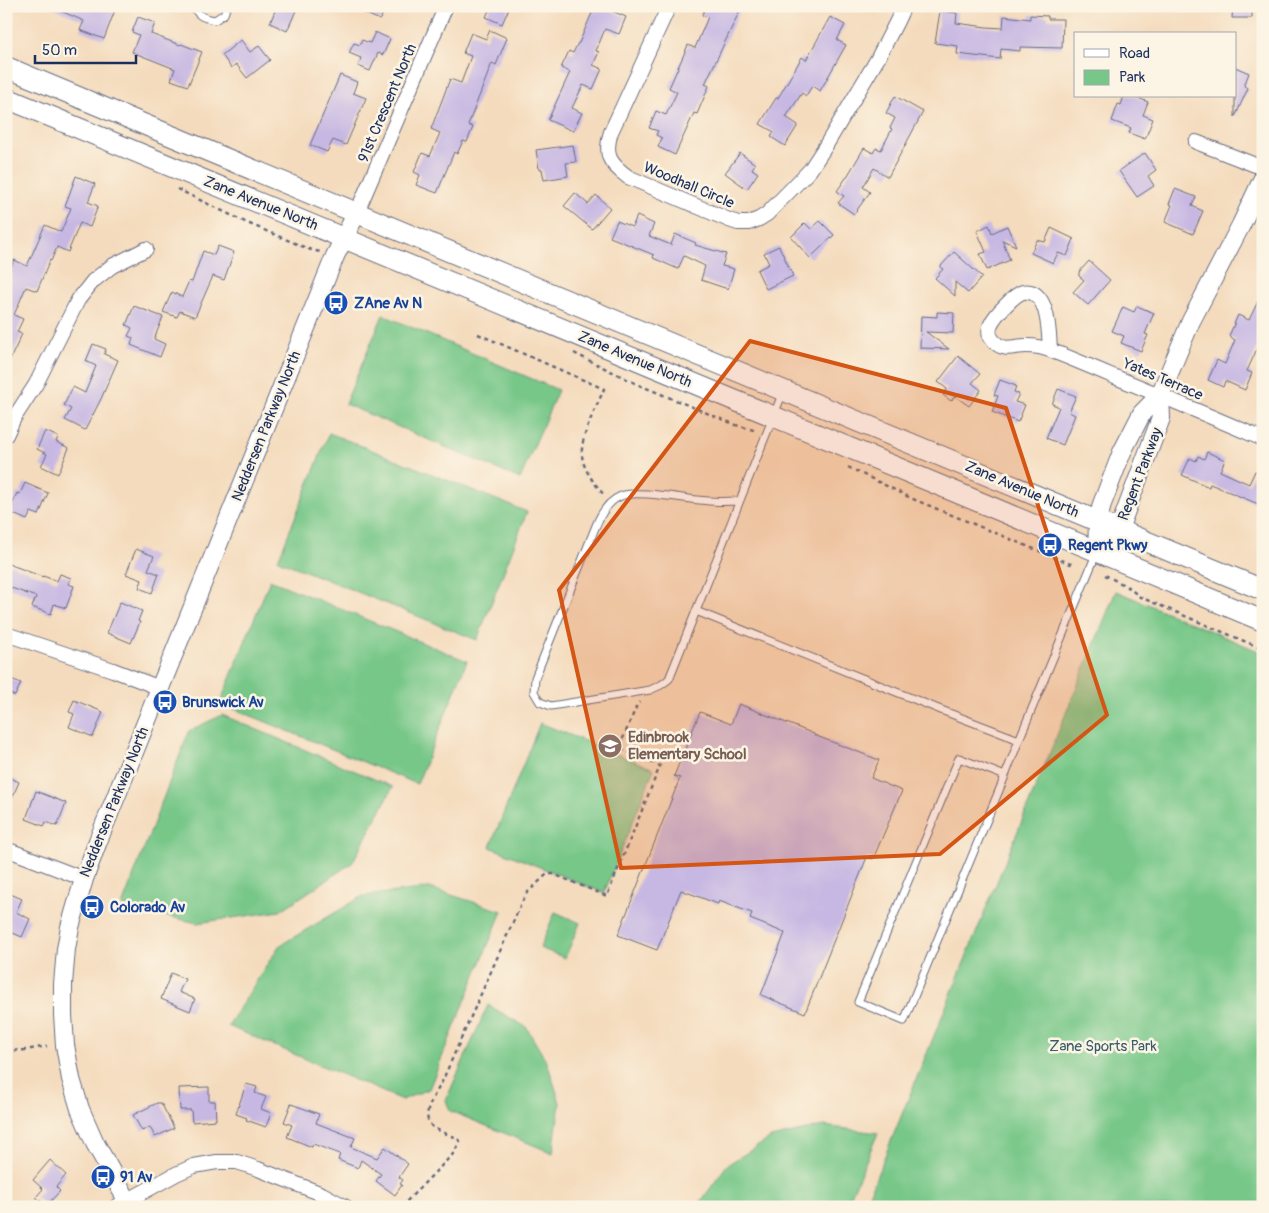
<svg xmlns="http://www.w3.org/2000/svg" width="1269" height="1213" font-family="Pangolin,sans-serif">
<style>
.green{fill:#77c788;stroke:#497b73}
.building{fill:#c7b8e3}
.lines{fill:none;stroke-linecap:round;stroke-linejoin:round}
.service-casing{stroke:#676b7f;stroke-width:9}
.minor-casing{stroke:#676b7f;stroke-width:16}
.tertiary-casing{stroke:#676b7f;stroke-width:20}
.secondary-casing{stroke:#676b7f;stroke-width:22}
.path{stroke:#676b7f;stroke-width:2.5;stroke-dasharray:4 4;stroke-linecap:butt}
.service{stroke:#fff;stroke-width:7}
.minor{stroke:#fff;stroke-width:14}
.tertiary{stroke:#fff;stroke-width:18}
.secondary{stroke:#fff;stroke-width:20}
.marked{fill:#d45514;fill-opacity:0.2;stroke:#d45514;stroke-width:4;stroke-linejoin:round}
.labels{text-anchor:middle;stroke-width:5;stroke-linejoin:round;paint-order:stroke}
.street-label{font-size:15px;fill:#1b2f5e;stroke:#fcf5e5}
.transit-label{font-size:15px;font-weight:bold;fill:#164399;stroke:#fcf5e5;text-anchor:start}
.education-label{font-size:15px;font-weight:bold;fill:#785e54;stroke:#fcf5e5;text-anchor:start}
.park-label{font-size:15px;fill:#375d6b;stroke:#fcf5e5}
</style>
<rect width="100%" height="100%" fill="#fcf5e5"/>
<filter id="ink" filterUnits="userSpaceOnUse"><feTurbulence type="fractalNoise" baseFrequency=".02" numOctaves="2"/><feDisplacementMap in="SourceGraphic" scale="10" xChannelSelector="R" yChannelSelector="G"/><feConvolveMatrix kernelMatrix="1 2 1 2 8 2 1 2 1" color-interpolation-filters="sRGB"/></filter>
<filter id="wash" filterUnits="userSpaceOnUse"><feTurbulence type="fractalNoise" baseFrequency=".0096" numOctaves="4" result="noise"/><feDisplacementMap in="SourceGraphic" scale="20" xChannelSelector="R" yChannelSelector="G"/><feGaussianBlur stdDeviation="1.12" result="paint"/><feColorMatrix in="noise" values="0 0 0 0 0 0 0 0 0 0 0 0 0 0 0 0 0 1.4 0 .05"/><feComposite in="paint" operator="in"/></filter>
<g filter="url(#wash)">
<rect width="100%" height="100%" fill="#f4dbbd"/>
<!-- green -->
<path class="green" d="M383,315L558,390L520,479L345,404Z
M329,433L527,512L477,640L278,560Z
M270,580L467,661L417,784L220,703Z
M1116,591L1263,653V1207H864Z
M222,715L393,787L352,863L280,911L197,923L122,906L189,731Z
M540,723L654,769L604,893L490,847Z
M429,888L502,911L429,1089L402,1100L228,1026L279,946L363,896Z
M555,912L580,923L565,958L540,948Z
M488,1005L526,1027L547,1062L560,1103L553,1153L450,1111L446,1100Z
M824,1126L878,1133L846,1207H697L727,1165L771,1138Z"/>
<g id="blocks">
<!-- building -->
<path class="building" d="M49,6H105L115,10L104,39L80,30L84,21Z
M277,6H298L287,31L270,23Z
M348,6H386L380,20Z
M491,6H510L502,24L486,17Z
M595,6H601L626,17L619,34L605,29L596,51L599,52L593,65L602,69L593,89L583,85L572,108L582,113L573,131L548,120L570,72L561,68L569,51L573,53L578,43H579Z
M706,6H742L705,84L709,86L697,114L694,113L675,155L658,147L662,138L656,135L658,131L649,128L656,111L666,115L677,92L669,88L688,45L695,48L708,17L702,15Z
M1233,6H1252V18H1232Z
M940,11L957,13L956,23L986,27L1003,28L1004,16L1030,19V15L1048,16V19H1063L1062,48L1020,47V51L1001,49L1000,59L957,54L958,46L935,43Z
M138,17L155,23L151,34L180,45L181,44L202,52L188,86L171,80L175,69L132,52L139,35L132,32Z
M830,17L845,25L837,40L846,45L820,91L812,86L806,96L802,93L786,117L798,125L785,146L771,137L774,132L760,124L776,98H778L802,57L806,60Z
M490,30L507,38L496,65L492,63L468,125L473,127L467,142L463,141L457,154L454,152L437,193L416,185L420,175L414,172L422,153L430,156L440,133L431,129L450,79L461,83L471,56L463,53L471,33L486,39Z
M375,32L390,39L383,55L378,53L370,71L358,66L361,58L349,53L354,43L360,45L362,40L370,43Z
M241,40L250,52L259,46L270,60L247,78L236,64L231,68L222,55Z
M1235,67L1249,73L1244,86L1248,88L1235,117Z
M340,75L357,82L353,93L366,98L346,145L333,140L327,152L310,145Z
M895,96L923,112L888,177L874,168L863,187L870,192L854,214L838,203L844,196L837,191L848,175L864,148L873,153L876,148L881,150L892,129L890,128L895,118L886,113Z
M1124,96H1133L1148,102L1143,115L1153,119L1145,139L1129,133L1131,128L1112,121L1118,104L1121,105Z
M573,145L576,162L566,163L568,176L544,180L542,169H539L536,150Z
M740,153L755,164L752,169L758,173L747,189L725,173Z
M1145,153L1156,170L1148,176L1154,186L1137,197L1119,171Z
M76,176L95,184L88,202L98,206L90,227L80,223L68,252L57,247L51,261L50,260L37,291L26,287L14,315L23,319L17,332L22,334L6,368V279L14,260L27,266L45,225L61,232L71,208L65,206Z
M1175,189L1196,197L1192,206L1203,211L1193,234L1165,222L1172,205L1169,204Z
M575,193L588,204L596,195L610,208L592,229L564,206Z
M637,216L654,224L649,236L671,245L675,234L696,243L695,245L726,254L722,266L734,269L728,289L701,280L705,266L684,256L678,269L653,258L654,255L610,237L617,221L632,227Z
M820,221L834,235L810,258L791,237L805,223L811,229Z
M989,225L992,233L1007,226L1016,246L1002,240L1010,260L987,270L980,254L986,252L977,231Z
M1051,228L1074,239L1067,256L1058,253L1053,263L1031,253L1037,240L1045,242Z
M218,246L234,252L224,280L213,276L195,317L180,311L177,317L163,312L172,292L182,297L189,281L192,282L203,251L214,255Z
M779,246L793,276L766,289L757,270L769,264L764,253Z
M954,252L982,277L968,293L955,282V296L935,278L943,269L940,267Z
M1089,261L1110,280L1088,305L1073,292L1084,280L1079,276V272Z
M1263,291V343L1260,342L1247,371L1252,373L1245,390L1225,381L1223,387L1208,380L1217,360L1225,364L1235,340L1229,336L1238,315L1249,320Z
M134,306L163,317L154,339L165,344L160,357L131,345L133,338L128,336L132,328L126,325Z
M1137,306L1154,313L1145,334L1148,335L1141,351L1121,343L1124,336L1112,331L1123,307L1134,312Z
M937,312L954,313L953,333L926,332L949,349L920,348L921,316L937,317Z
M93,344L106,349L104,354L118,360L101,399L85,430L65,420L71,409L64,405L73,387L85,393L96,366L86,361Z
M958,356L980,374L972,383L981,390L969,406L955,396L951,401L943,395L947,389L938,382Z
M1000,380L1016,386L1014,392L1019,394L1015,402L1025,405L1018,422L992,412L998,396L994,395Z
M1058,389L1076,396L1069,412L1075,415L1063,445L1046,438L1059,407L1052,404Z
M45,431L58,437L56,442L69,448L58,474L41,466L47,454L37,449Z
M1207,452L1225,460L1220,471L1249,484L1255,471L1263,474V506L1210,484L1209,487L1182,475L1190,458L1196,461L1198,456L1204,459Z
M25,483L48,493L39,515L31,512L27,520L9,512L17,493L20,494Z
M136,549L154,556L148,570L159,574L152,593L139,588L142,580L126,574Z
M6,563L43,577V576L57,581L60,574L71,578L68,584L74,586L66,608L54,604L51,614L32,607L36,597L6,586Z
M120,602L142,611L138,621L140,622L131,643L107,633Z
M6,677L21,683L15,696L6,692Z
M74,700L103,712L93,737L69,727L74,714L69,712Z
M739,704L814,734V735L879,760L871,778L902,791L873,859L867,857L805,1013L761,995L785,933L750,919L752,913L719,901L718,904L681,890L657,950L618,935L680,778L674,776L700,712L731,724Z
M6,776L19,782L6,812Z
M36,791L66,803L57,826L46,822L44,826L26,819Z
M6,892L22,899L16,912L30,919L22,937L8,931L6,935Z
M171,973L185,979L179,992L195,999L190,1011L161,999Z
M246,1084L257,1087L255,1093L266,1097L261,1109L271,1113L266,1127L246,1120L247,1118L236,1114Z
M209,1087V1101H215L216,1120L192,1122L191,1110H180L179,1088Z
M157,1103H161L174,1128L155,1137L150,1127L142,1131L133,1115Z
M291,1104L319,1114L316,1123L355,1138L351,1147L377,1158L385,1147L408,1164L399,1177L403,1180L400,1184L402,1185L395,1195L376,1181L381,1174L361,1160L358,1168L338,1160L340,1154L313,1144L312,1147L287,1137L292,1125L284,1122Z
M50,1160L66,1175L56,1187L60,1191L46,1206L36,1197L43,1189L33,1180Z"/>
</g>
</g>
<g filter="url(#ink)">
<use href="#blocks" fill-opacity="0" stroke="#676b7f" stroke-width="1"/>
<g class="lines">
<defs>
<path id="service" d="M193,6C199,17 204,18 215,20L224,14L227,6
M783,392L696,611L941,710L1019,740L1097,552
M696,611L669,679L661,685L650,690L551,706L540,702L534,692L535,678L595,528C600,515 608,501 621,496C636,489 689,500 709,501C719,502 729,501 739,501
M1005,776L959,758L858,1002L904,1021L1005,776L1019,740"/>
<path id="minor" d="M669,6L611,132C604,155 609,163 628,177L729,220L738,223H749L759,219L767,214L810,170L825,147L878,58L897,21L904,6
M1196,142L1263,168
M357,212L446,6
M1050,350C1049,334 1049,287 1023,292C1016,294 1010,301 1005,306C995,316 980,332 997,344C1006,351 1015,346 1026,346C1034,346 1045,348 1052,351C1073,359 1094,368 1115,377C1165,397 1214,418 1263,439
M6,435L14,418L36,384L78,300L93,281L112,266L146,249
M6,634L113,670L160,688
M6,849L84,879
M116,1207L176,1174L194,1166L217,1162H237L258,1169L322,1194L346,1207"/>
<path id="tertiary" d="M1097,552L1098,521L1102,504L1122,452L1142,413L1160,395L1191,321L1241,225L1263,178
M1097,552L1119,529L1161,418L1160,395
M131,1207L95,1143L80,1109L71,1079L65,1045L63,1015V984L66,949L70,927L84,879L98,841L335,256L357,212"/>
<path id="secondary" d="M6,67L1263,590
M6,98L946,488L1263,621"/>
</defs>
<!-- service casing -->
<use href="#service" class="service-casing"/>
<!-- minor casing -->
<use href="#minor" class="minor-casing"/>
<!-- tertiary casing -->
<use href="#tertiary" class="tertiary-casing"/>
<!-- secondary casing -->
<use href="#secondary" class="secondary-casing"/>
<!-- path -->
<path class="path" d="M177,189L245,222L311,250L321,252
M478,334L604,389C597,406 580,437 582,455C583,470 595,484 604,495
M574,353L639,385L736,425L757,431
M848,467L913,499L1073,565
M1105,575L1128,587L1140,597L1263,649
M6,1051L26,1050L47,1046
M401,1207L454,1153L460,1141L457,1138C450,1135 441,1132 434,1128C418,1117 435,1095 441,1084L521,904L527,893L547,874H553L607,896L660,766L619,748L637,705L640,702"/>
<!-- service -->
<use href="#service" class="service"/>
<!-- minor -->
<use href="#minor" class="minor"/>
<!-- tertiary -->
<use href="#tertiary" class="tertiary"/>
<!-- secondary -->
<use href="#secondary" class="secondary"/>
</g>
</g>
<!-- marked area -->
<path class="marked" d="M750,341L1006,408L1107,715L940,854L621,868L559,590Z"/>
<!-- icons -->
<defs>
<symbol id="bus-disc" viewBox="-11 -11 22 22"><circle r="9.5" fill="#1a4fb4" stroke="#fcf5e5"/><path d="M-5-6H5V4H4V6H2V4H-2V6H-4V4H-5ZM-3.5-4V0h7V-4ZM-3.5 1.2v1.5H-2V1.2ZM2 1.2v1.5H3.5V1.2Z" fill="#fff"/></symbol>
<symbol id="school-disc" viewBox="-11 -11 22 22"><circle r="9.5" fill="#8d6e63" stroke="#fcf5e5"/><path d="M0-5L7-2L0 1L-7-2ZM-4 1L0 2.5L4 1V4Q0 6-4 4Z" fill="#fff"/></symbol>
</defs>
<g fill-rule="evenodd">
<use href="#bus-disc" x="322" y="289" width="28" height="28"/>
<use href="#bus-disc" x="1036" y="531" width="28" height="28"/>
<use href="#bus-disc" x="151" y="688" width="28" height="28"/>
<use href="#school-disc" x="596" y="732" width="28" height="28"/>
<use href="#bus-disc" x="78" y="893" width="28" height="28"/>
<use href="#bus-disc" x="89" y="1163" width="28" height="28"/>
</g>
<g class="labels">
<!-- street labels -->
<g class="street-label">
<text transform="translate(387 103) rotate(-67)" y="5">91st Crescent North</text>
<text transform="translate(689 185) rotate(23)" y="5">Woodhall Circle</text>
<text transform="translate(261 203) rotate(22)" y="5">Zane Avenue North</text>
<text transform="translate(635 359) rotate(23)" y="5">Zane Avenue North</text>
<text transform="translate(1163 379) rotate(23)" y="5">Yates Terrace</text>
<text transform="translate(266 426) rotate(-68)" y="5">Neddersen Parkway North</text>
<text transform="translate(1140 474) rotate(-69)" y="5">Regent Parkway</text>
<text transform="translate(1022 489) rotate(23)" y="5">Zane Avenue North</text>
<text transform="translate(114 802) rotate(-68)" y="5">Neddersen Parkway North</text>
</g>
<!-- transit labels -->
<g class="transit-label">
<text x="354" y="308">ZAne Av N</text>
<text x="1068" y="550">Regent Pkwy</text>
<text x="182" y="707">Brunswick Av</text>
<text x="110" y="912">Colorado Av</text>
<text x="120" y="1182">91 Av</text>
</g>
<!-- education labels -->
<g class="education-label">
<text x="628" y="742">Edinbrook<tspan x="628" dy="17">Elementary School</tspan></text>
</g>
<!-- park labels -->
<g class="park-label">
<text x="1103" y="1051">Zane Sports Park</text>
</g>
</g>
<!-- margin -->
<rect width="1269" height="1213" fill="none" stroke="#fcf5e5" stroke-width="25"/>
<!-- legend -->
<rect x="1074" y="32" width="162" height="65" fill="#fcf5e5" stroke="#a2a6af"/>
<rect x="1084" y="49" width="25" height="8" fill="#ffffff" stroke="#a2a6af"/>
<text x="1119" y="58" font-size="15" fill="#1b2f5e">Road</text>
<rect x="1084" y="70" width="25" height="15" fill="#77c788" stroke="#a2a6af"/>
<text x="1119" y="82" font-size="15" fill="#1b2f5e">Park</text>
<!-- scale -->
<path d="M35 55v8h101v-8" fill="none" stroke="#1b2f5e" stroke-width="2.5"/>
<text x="42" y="55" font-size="15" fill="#1b2f5e" stroke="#fcf5e5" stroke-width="4" paint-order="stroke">50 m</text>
</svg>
